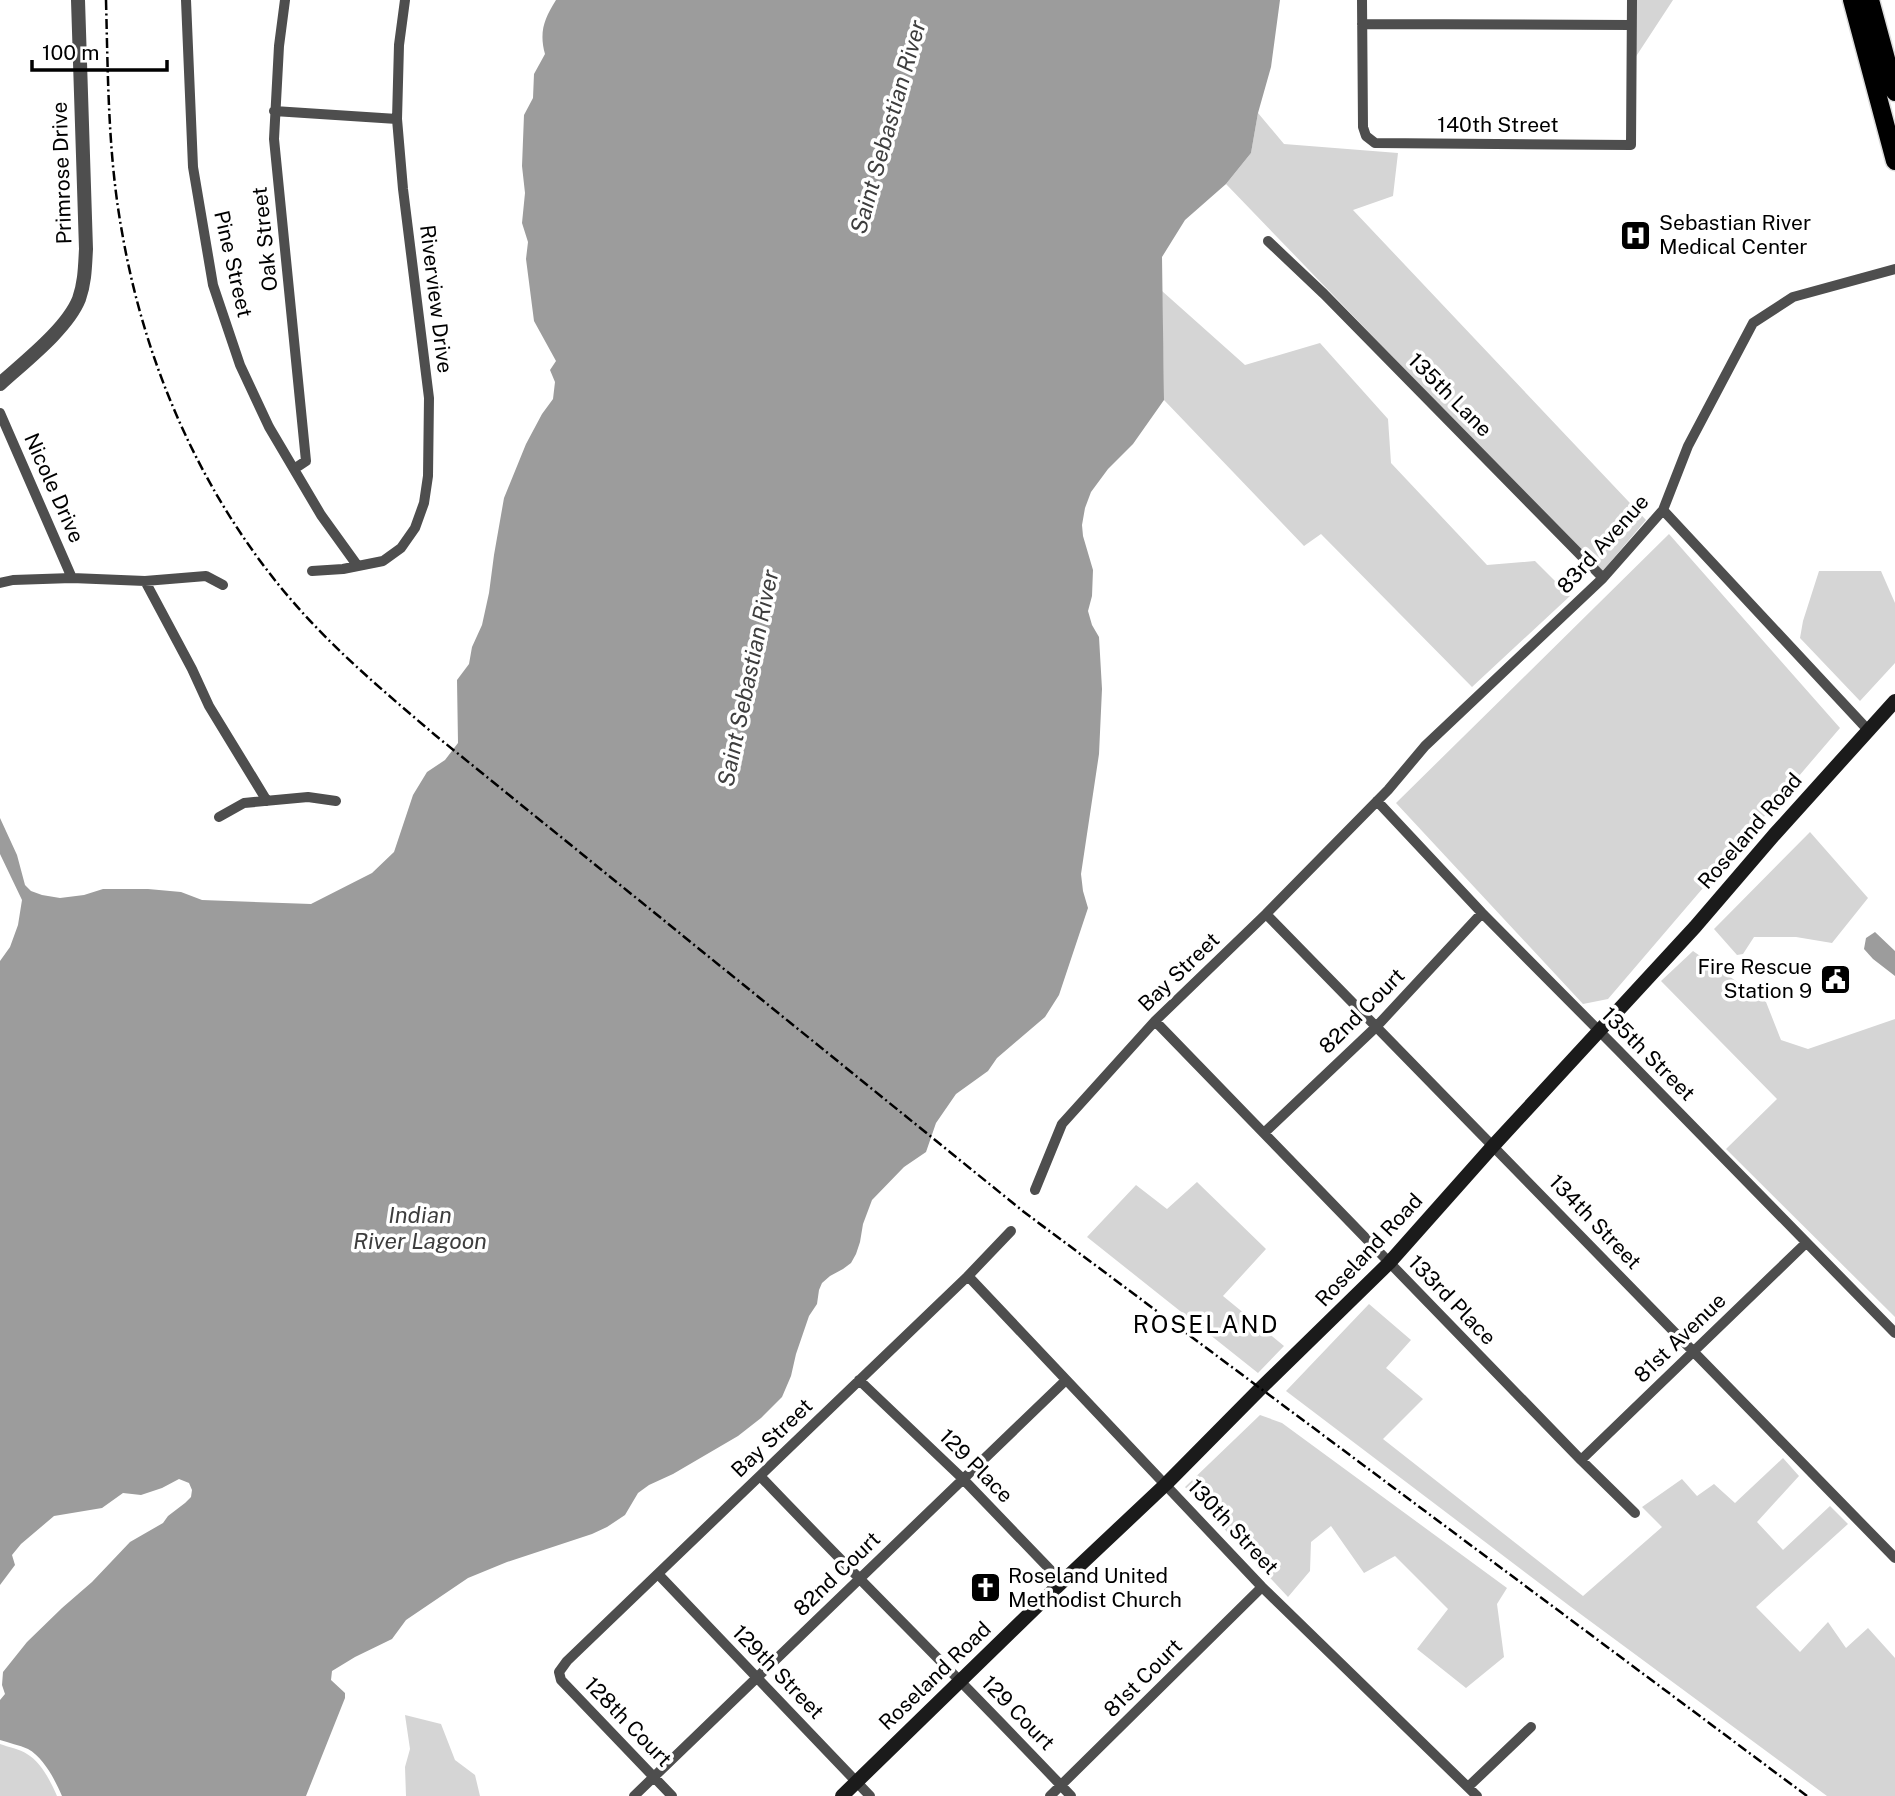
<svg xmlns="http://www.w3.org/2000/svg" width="1895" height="1796" font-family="'Public Sans',sans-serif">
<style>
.green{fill:#d5d5d5}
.water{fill:#9c9c9c}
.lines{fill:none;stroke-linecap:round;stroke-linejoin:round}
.primary-casing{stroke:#dbdbdb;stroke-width:21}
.minor{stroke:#4e4e4e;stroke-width:10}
.tertiary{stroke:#4e4e4e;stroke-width:14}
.secondary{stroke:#1b1b1b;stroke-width:14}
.primary{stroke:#000;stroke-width:18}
.rail{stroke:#000;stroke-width:2.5;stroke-dasharray:10 3.5 2 3.5;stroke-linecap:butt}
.labels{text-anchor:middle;stroke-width:7;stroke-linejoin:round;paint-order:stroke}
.street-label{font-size:21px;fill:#000;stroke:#fff}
.poi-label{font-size:21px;fill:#000;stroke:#fff;text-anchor:start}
.water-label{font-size:23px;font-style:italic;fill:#3d3d3d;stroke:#fff}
.quarter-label{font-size:24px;letter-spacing:2px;fill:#000;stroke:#fff}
</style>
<rect width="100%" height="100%" fill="#fff"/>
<!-- green -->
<path class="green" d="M1633,0H1673L1635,58Z
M1258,113L1284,144L1398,153L1393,196L1353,210L1646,520L1601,573L1226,184L1251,153Z
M1162,291L1245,365L1320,343L1388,419L1391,463L1487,565L1535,561L1570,596L1472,687L1321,534L1304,546L1164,400Z
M1669,534L1840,728L1608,999L1583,1004L1396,803Z
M1819,571H1881L1895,603V663L1860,701L1800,638L1803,621Z
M1810,832L1868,898L1832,943L1796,937H1754L1743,954L1737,955L1714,929Z
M1693,951L1766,1002L1781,1040L1808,1049L1895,1019V1317L1726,1149L1777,1099L1661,981Z
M1197,1182L1266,1249L1223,1296L1284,1346L1258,1373L1087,1237L1136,1185L1167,1209Z
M1369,1304L1411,1340L1386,1368L1423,1399L1383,1439L1583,1596L1662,1527L1642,1507L1682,1479L1697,1496L1714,1484L1735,1503L1783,1458L1799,1476L1757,1522L1783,1550L1830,1506L1848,1524L1756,1607L1800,1652L1828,1622L1846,1648L1868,1628L1895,1658V1796H1827L1571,1607L1286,1391Z
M1260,1415L1282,1423L1507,1588L1497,1604L1504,1657L1466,1688L1417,1649L1448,1609L1395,1556L1364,1573L1331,1526L1311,1542L1310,1571L1288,1597L1185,1487Z
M405,1715L441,1724L455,1760L475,1775L480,1796H406L405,1767L410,1749Z
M0,1744C8,1747 20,1749 27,1754C41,1762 51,1782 57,1796H0Z"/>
<!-- water -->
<path class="water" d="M556,0H1280L1271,67L1258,113L1251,153L1226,184L1185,220L1162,257L1164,400L1133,444L1108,469L1091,492L1085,508L1082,525L1083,536L1093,570L1092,596L1088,611L1092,625L1099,637L1102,689L1099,754L1081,874L1083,891L1088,908L1059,995L1045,1017L997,1058L988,1071L956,1094L936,1123L926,1152L904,1167L872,1200L863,1224L860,1242L856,1254L851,1263L843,1269L830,1276L822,1283L819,1290L817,1304L809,1316L796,1354L791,1376L782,1397L761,1418L738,1436L673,1474L649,1485L638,1493L625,1515L607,1527L592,1534L507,1562L468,1578L406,1620L392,1639L355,1657L332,1671L331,1680L345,1693V1698L306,1796H62C55,1780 44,1758 28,1749C19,1745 9,1743 0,1740V1700L5,1694L2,1685L3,1672L27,1642L62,1608L92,1582L130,1542L163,1523L168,1516L185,1503L191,1497L192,1490L189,1483L179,1479L162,1488L141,1495L123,1493L102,1508L54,1516L21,1544L12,1555L15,1565L0,1585V961L10,947L18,925L22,900L0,854V818L17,855L25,885L31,891L42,895L60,898L84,895L103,889H148L181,892L202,900L311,904L372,873L394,852L413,795L427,772L445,760L458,743L457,680L469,664L472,647L482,625L489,593L494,555L504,498L526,444L542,414L553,399L555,382L550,370L556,361L534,321L526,259L528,242L522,223L525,193L522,166L524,115L533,98L534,74L545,54C539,32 544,19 556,0Z
M1875,932L1895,951V976L1873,959L1864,949L1866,938Z"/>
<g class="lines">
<defs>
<path id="primary" d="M1852,0L1895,161
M1870,0L1895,92"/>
</defs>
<!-- primary casing -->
<use href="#primary" class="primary-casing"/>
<!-- minor -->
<path class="minor" d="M186,0L193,167L213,285L240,365L269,427L321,515L357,565
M285,0L279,46L274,139L306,461L294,469
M1362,0L1363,127L1366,136L1375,143L1631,145L1632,0
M1362,24L1631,25
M274,111L397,119
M1268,241L1324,294L1603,578
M0,413L72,578
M1663,510L1868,730
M312,571L343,569L383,561L401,548L415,528L424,503L428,476L429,398L403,189L397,119L399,45L405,0
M145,581L192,669L209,706L267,801
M0,583L13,580L72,578L145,581L206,576L223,585
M1377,801L1482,913L1618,1050L1895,1333
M219,817L244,803L308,797L336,801
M1266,914L1895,1558
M1155,1021L1581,1460L1635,1513
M1264,1133L1376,1027L1482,913
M1035,1190L1062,1124L1155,1021L1266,914L1388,790L1425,746L1603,578L1663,510L1688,446L1753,323L1793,297L1895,269
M968,1276L1262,1587L1477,1796
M859,1380L963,1479L1062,1582
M1581,1460L1806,1243
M760,1476C863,1584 969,1688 1071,1796
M658,1574L870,1796
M1468,1787L1531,1727
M634,1796L1066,1380
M672,1796L561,1680L559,1672L567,1661L968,1276L1011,1231
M1050,1796L1262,1587"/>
<!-- tertiary -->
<path class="tertiary" d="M0,384C24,362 67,329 79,299C85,282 85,266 86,249L78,0"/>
<!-- secondary -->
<path class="secondary" d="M842,1796L1062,1582L1166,1484L1260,1389L1389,1263L1493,1146L1695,927L1774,835L1895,701"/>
<!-- primary -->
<use href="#primary" class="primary"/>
<!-- rail -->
<path class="rail" d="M106,0C108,77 108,156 122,232C147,377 212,518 314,625C352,665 394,700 435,735L1024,1212L1807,1796"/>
</g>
<!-- icons -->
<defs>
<symbol id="hospital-square" viewBox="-11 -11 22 22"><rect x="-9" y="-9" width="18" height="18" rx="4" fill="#000" stroke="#fff"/><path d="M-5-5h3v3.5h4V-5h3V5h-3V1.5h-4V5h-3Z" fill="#fff"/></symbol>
<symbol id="civic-square" viewBox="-11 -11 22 22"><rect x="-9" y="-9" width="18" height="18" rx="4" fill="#000" stroke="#fff"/><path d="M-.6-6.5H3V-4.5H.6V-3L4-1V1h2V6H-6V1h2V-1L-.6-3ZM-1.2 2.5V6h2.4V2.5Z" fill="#fff"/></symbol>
<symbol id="church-square" viewBox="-11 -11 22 22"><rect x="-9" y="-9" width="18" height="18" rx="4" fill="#000" stroke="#fff"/><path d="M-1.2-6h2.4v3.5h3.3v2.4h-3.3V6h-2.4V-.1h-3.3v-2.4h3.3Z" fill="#fff"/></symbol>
</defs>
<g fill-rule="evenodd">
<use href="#hospital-square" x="1618" y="218" width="35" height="35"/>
<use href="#civic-square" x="1818" y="962" width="35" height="35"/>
<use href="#church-square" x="968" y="1570" width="35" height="35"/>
</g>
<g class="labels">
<!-- street labels -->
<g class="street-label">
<text x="1498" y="132">140th Street</text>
<text transform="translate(62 173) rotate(-92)" y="7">Primrose Drive</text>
<text transform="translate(265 239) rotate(-96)" y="7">Oak Street</text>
<text transform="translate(233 264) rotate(77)" y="7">Pine Street</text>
<text transform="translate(436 299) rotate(83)" y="7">Riverview Drive</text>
<text transform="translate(1450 395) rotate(45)" y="7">135th Lane</text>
<text transform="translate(54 488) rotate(66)" y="7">Nicole Drive</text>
<text transform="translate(1603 544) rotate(-48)" y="7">83rd Avenue</text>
<text transform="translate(1750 831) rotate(-49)" y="7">Roseland Road</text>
<text transform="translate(1179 972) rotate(-44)" y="7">Bay Street</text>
<text transform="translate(1362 1011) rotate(-45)" y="7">82nd Court</text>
<text transform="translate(1648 1054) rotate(45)" y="7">135th Street</text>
<text transform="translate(1595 1222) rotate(46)" y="7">134th Street</text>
<text transform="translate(1369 1250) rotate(-47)" y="7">Roseland Road</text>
<text transform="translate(1452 1300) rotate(46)" y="7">133rd Place</text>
<text transform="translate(1680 1338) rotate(-44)" y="7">81st Avenue</text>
<text transform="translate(772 1438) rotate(-44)" y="7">Bay Street</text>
<text transform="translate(976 1466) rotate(45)" y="7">129 Place</text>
<text transform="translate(1233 1527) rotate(47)" y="7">130th Street</text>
<text transform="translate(837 1574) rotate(-44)" y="7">82nd Court</text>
<text transform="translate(778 1672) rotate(46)" y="7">129th Street</text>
<text transform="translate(935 1676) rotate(-44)" y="7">Roseland Road</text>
<text transform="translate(1143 1678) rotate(-45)" y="7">81st Court</text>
<text transform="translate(1018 1713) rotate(46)" y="7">129 Court</text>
<text transform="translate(628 1722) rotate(46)" y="7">128th Court</text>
</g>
<!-- poi labels -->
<g class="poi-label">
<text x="1659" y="230">Sebastian River<tspan x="1659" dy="24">Medical Center</tspan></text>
<text x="1812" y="974" text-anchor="end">Fire Rescue<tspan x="1812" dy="24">Station 9</tspan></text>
<text x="1008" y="1583">Roseland United<tspan x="1008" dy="24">Methodist Church</tspan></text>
</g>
<!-- water labels -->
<g class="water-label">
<text transform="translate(888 127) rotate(-74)" y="8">Saint Sebastian River</text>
<text transform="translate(748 678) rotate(-78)" y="8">Saint Sebastian River</text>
<text x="420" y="1223">Indian<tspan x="420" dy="26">River Lagoon</tspan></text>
</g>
<!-- quarter labels -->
<g class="quarter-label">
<text x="1206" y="1333">ROSELAND</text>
</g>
</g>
<!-- scale -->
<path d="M32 60v10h135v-10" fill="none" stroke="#000000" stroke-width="3.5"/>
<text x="42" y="60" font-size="21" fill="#000000" stroke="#ffffff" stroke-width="5" paint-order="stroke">100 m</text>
</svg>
